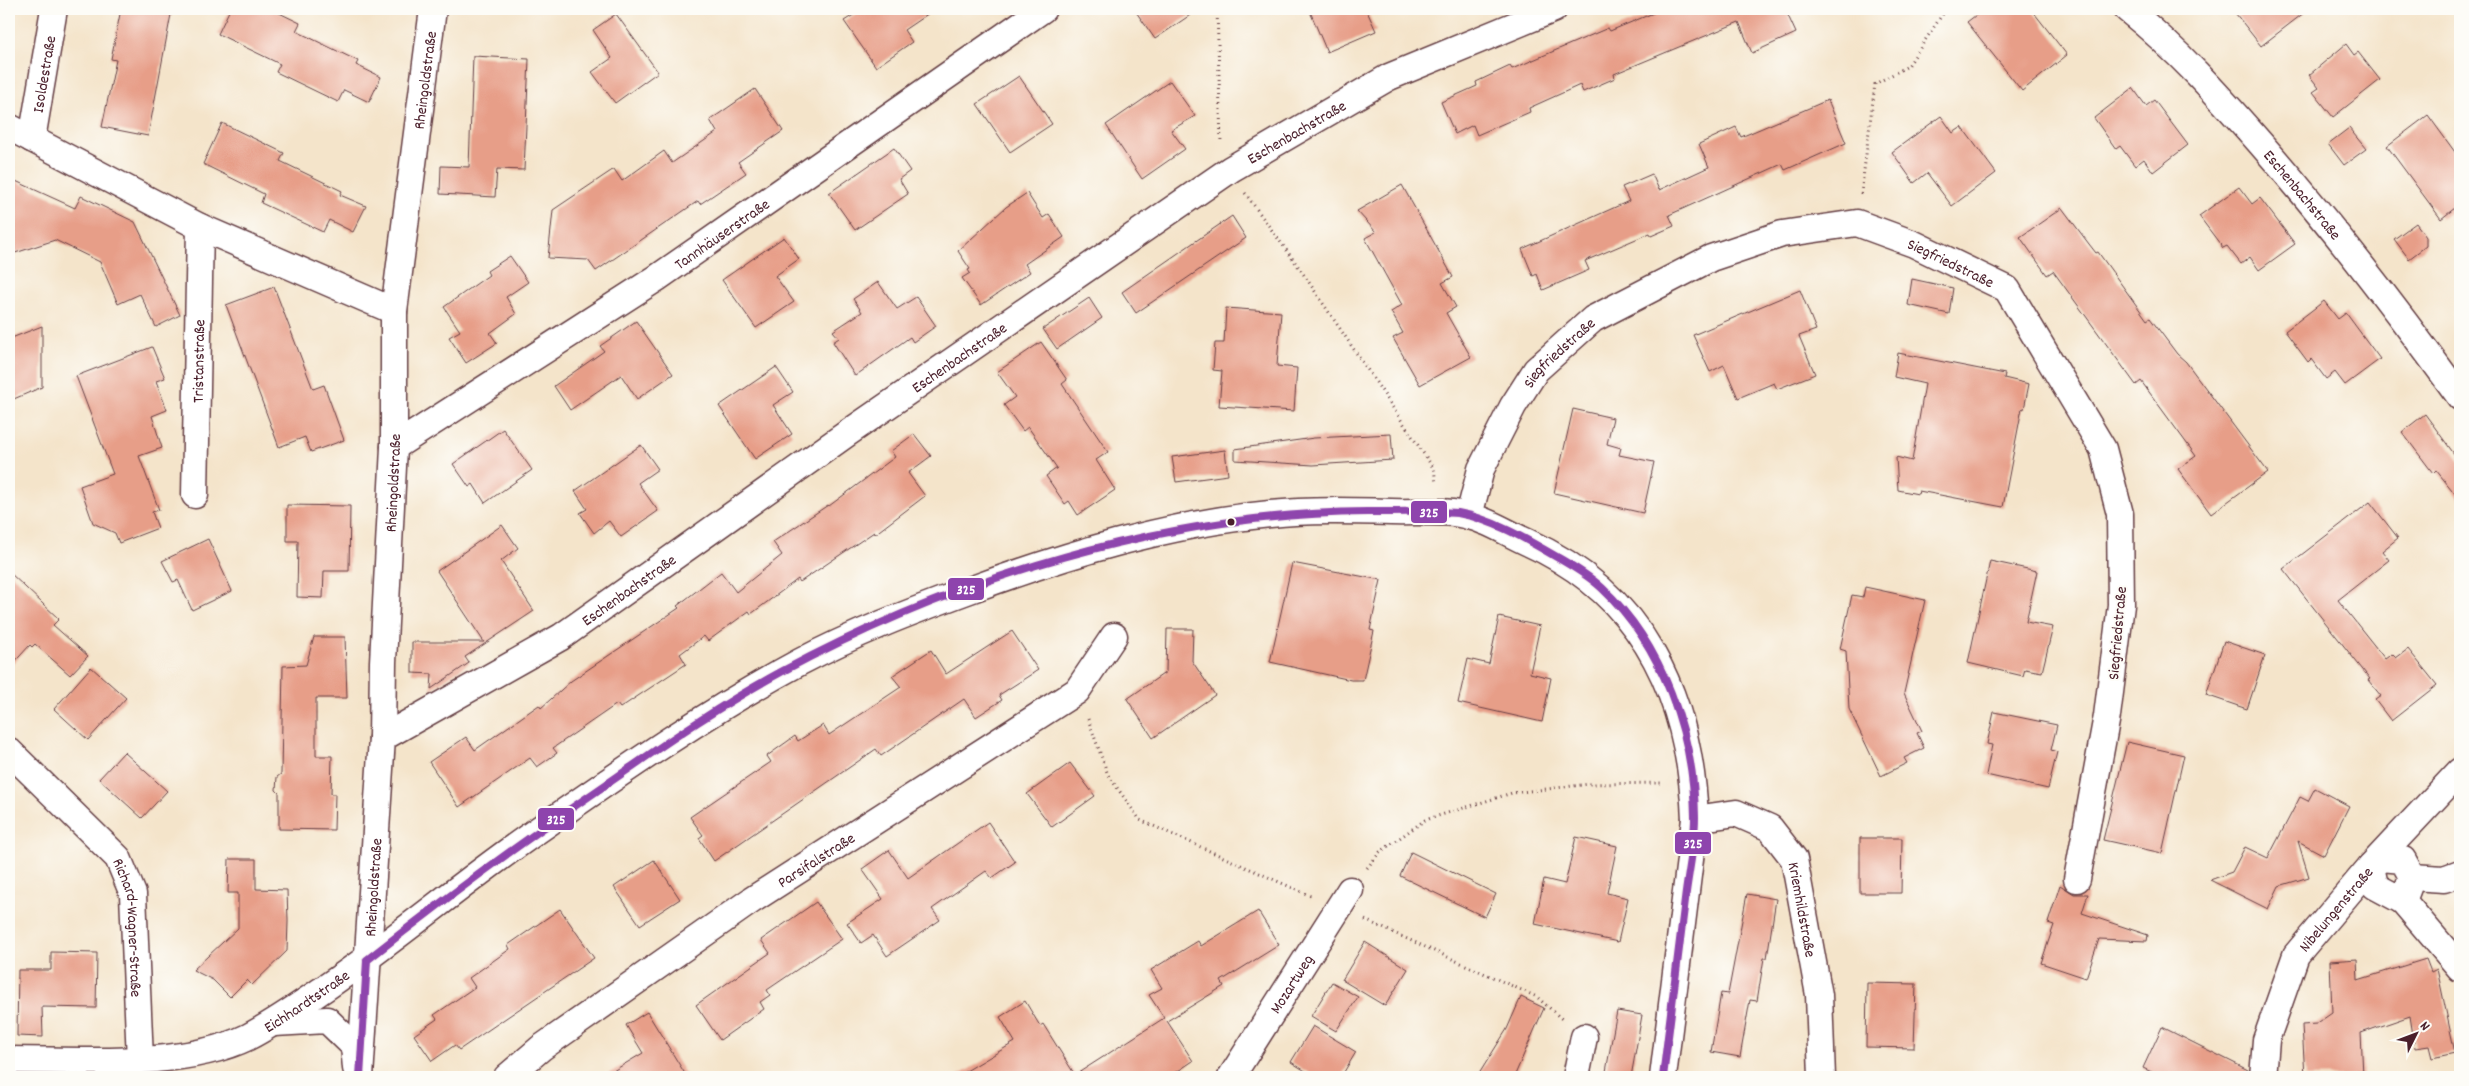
<svg xmlns="http://www.w3.org/2000/svg" width="2469" height="1086" font-family="Dekko,sans-serif">
<style>
.building{fill:#e79e88}
.lines{fill:none;stroke-linecap:round;stroke-linejoin:round}
.minor-casing{stroke:#643d43;stroke-width:29}
.path{stroke:#643d43;stroke-width:3;stroke-dasharray:1 4;stroke-linecap:butt}
.minor{stroke:#fff;stroke-width:26}
.bus-1-casing{stroke:#fdfcf7;stroke-width:11}
.bus-1{stroke:#8e44ad;stroke-width:8}
.bus-dot{fill:#4a1f2b;stroke:#fdfcf7;stroke-width:2}
.labels{text-anchor:middle;stroke-width:4;stroke-linejoin:round;paint-order:stroke}
.street-label{font-size:16px;fill:#4a1f2b;stroke:#fdfcf7}
.line-badge{stroke:#fdfcf7;stroke-width:2}
.badge-label{font-size:14px;text-anchor:middle;font-weight:bold;fill:#fff}
</style>
<rect width="100%" height="100%" fill="#fdfcf7"/>
<filter id="ink" filterUnits="userSpaceOnUse"><feTurbulence type="fractalNoise" baseFrequency=".02" numOctaves="2"/><feDisplacementMap in="SourceGraphic" scale="10" xChannelSelector="R" yChannelSelector="G"/><feConvolveMatrix kernelMatrix="1 2 1 2 8 2 1 2 1" color-interpolation-filters="sRGB"/></filter>
<filter id="wash" filterUnits="userSpaceOnUse"><feTurbulence type="fractalNoise" baseFrequency=".0096" numOctaves="4" result="noise"/><feDisplacementMap in="SourceGraphic" scale="20" xChannelSelector="R" yChannelSelector="G"/><feGaussianBlur stdDeviation="1.12" result="paint"/><feColorMatrix in="noise" values="0 0 0 0 0 0 0 0 0 0 0 0 0 0 0 0 0 1.4 0 .05"/><feComposite in="paint" operator="in"/></filter>
<g filter="url(#wash)">
<rect width="100%" height="100%" fill="#f4e4ca"/>
<g id="blocks">
<!-- building -->
<path class="building" d="M121,9H172L148,136L102,127L116,60L111,59Z
M230,9H271L300,23L296,31L358,61L356,65L381,77L369,102L344,90L338,102L276,72L280,64L218,34Z
M863,9H935L904,30L912,42L876,67L844,21Z
M1134,9H1199L1155,39Z
M1309,9H1366L1376,31L1327,52Z
M1663,9H1785L1796,33L1752,53L1739,22L1614,74L1615,78L1583,92L1580,85L1529,108L1530,112L1477,135L1473,125L1455,134L1441,102L1477,86L1476,82L1510,66L1512,69L1608,28L1610,31Z
M1984,9H2031L2067,55L2022,91L1967,22Z
M2232,9H2309L2261,46Z
M616,14L658,72L615,103L592,72L612,58L593,30Z
M2346,44L2354,55L2358,52L2380,80L2333,117L2313,92L2319,88L2309,75Z
M473,56L529,59L524,170L497,169L495,197L440,194L441,166L469,167Z
M1019,76L1052,124L1010,152L977,104Z
M1170,81L1195,116L1171,130L1185,149L1142,179L1106,125Z
M2133,88L2146,106L2154,100L2188,145L2153,172L2144,159L2135,166L2120,146L2116,149L2094,118Z
M755,89L783,131L738,162L746,173L700,204L698,201L596,271L588,260L548,258L553,210L614,169L622,181L664,151L672,163L717,132L710,120Z
M1828,100L1846,143L1785,170L1782,164L1669,215L1674,226L1651,236L1650,233L1585,261L1589,270L1543,290L1537,274L1533,276L1522,249L1629,201L1622,187L1652,174L1659,190L1709,167L1699,144L1736,127L1741,137Z
M2428,115L2460,159V204L2441,219L2387,146Z
M1941,116L1953,133L1962,127L1996,173L1952,206L1927,173L1914,183L1892,152Z
M222,123L284,153L280,161L342,191L340,195L366,206L353,232L329,220L323,232L261,203L264,194L203,164Z
M2349,128L2366,149L2344,165L2328,144Z
M894,148L910,171L899,179L908,194L855,230L829,193Z
M9,178L75,208L81,196L135,222L180,315L156,327L140,294L118,304L100,262L55,240L9,255Z
M1402,185L1453,277L1442,283L1456,307L1446,313L1471,357L1420,385L1393,338L1403,333L1391,312L1402,305L1365,238L1376,232L1357,211Z
M2239,187L2252,204L2260,198L2295,244L2259,270L2250,257L2241,264L2227,246L2223,248L2199,216Z
M1027,193L1043,218L1049,214L1064,237L1025,264L1030,272L981,305L962,278L970,273L968,270L970,269L958,251L1006,207Z
M2062,208L2089,244L2096,253L2098,252L2147,320L2150,318L2177,354L2186,362L2268,472L2211,514L2178,469L2196,456L2141,381L2136,385L2053,271L2047,275L2020,237Z
M1232,216L1246,238L1136,313L1122,292Z
M2416,223L2426,237V246L2409,259L2394,239Z
M784,237L799,259L775,276L794,302L756,328L722,280Z
M510,256L528,282L506,297L516,314L490,333L497,343L466,363L449,337L460,331L444,307L489,275L487,271Z
M1912,279L1953,288L1949,314L1908,305Z
M878,282L897,309L916,297L936,326L913,342L910,337L855,376L833,342L839,338L833,331L862,312L853,299Z
M274,287L313,389L324,385L344,440L311,452L305,437L279,447L226,305Z
M1800,290L1816,330L1799,336L1815,374L1777,389L1774,383L1738,398L1724,365L1710,372L1693,335Z
M1089,298L1102,318L1057,349L1043,329Z
M2324,301L2338,319L2346,313L2380,359L2345,385L2335,372L2326,379L2311,359L2308,362L2285,331Z
M1226,308L1281,312L1277,366L1297,368L1294,411L1219,406L1222,371L1213,370L1215,343H1224Z
M636,321L673,374L637,399L621,375L570,410L554,386L604,351L600,346Z
M42,326V387L9,401V339Z
M1041,342L1067,380L1062,384L1108,452L1096,460L1115,490L1078,515L1069,501L1065,504L1046,476L1057,468L1028,427L1023,431L1004,405L1015,397L997,372Z
M152,347L165,378L156,381L167,410L152,416L162,448L139,456L159,510L152,512L158,528L119,543L115,533L93,523L80,486L113,474L76,376Z
M1898,353L2005,374L2004,378L2029,384L2024,409L2022,408L2003,507L1919,491L1918,494L1898,490L1896,457L1912,461L1925,384L1894,377Z
M776,367L793,392L773,405L792,434L755,459L719,406Z
M1573,409L1613,418L1607,444L1621,448L1619,455L1654,462L1643,513L1554,493Z
M2425,414L2460,462V500L2436,470L2433,473L2402,432Z
M503,429L532,470L485,503L473,484L469,487L453,464Z
M914,434L931,456L908,473L925,496L875,534L874,532L800,582L798,579L751,614L749,611L708,641L704,636L680,654L686,664L620,708L617,704L553,748L557,753L537,767L530,758L459,807L429,762L466,737L475,750L539,705L541,708L571,681L679,608L677,606L721,572L736,592L782,555L773,542L828,505L829,506L895,457L891,451Z
M1391,434L1393,460L1313,465L1235,460V449L1314,438Z
M641,445L658,469L638,483L658,511L621,537L609,521L594,533L580,513L587,509L575,491Z
M1225,450L1228,475L1176,482L1172,457Z
M2370,502L2398,538L2382,551L2389,560L2338,600L2385,659L2392,654L2396,658L2408,649L2437,685L2391,721L2375,700L2381,696L2368,680L2370,679L2283,569Z
M287,505L350,506L349,571H324L323,598L297,597L298,541H287Z
M502,525L518,548L501,561L534,611L465,657L469,663L431,689L432,674L412,673V642H484L437,571Z
M208,539L232,591L192,610L178,580L173,582L162,561Z
M1990,561L2037,571L2026,622L2053,627L2042,672L2025,669L2023,676L1968,663Z
M1292,563L1381,580L1370,630L1374,631L1363,680H1351L1270,662Z
M9,572L59,619L53,625L88,656L70,675L35,644L32,647L30,645L9,668Z
M1865,587L1925,600L1904,693L1922,731L1917,733L1924,748L1904,758L1907,763L1881,776L1849,709L1846,651L1840,649L1852,595L1863,597Z
M1499,617L1540,626L1530,673L1551,678L1542,722L1458,703L1468,659L1489,664Z
M1167,629H1193L1192,661L1215,695L1153,738L1127,699L1166,672Z
M1012,631L1038,670L999,695L1002,700L976,717L964,699L881,756L876,749L714,861L699,838L703,835L690,817L771,762L767,756L795,736L798,741L823,725L829,735L901,687L892,676L931,650L946,674Z
M314,637H345L347,698H316V756H332L331,794H335L334,830L279,829V793L276,790L277,777L281,774L283,666L306,665Z
M2224,641L2265,655L2247,709L2206,695Z
M91,667L126,698L88,740L54,709Z
M1994,712L2057,725L2051,750L2057,752L2048,789L1986,775L1992,745L1987,744Z
M2127,742L2184,755L2162,853L2103,840Z
M124,752L167,791L142,818L99,779Z
M1070,763L1095,796L1052,827L1027,794Z
M2315,788L2349,806L2324,855L2298,841L2309,877L2279,886L2268,909L2210,880L2232,872L2245,847L2268,858L2300,797L2308,801Z
M988,822L1015,862L992,878L986,871L932,909L940,920L887,956L873,935L861,943L847,923L883,899L862,869L889,850L908,878Z
M1576,837L1617,846L1607,893L1628,898L1618,942L1535,924L1544,879L1565,884Z
M1860,838H1902L1901,893H1860Z
M1411,852L1496,894L1485,917L1400,876Z
M229,859H256V889L287,890L288,921L287,951L252,985L247,980L230,997L213,980L193,970L238,928V893H228Z
M654,860L680,899L640,925L614,887Z
M2060,885L2074,894H2088L2082,913L2148,935L2147,941L2099,939L2086,978L2041,963L2054,925L2048,923Z
M1747,894L1776,899L1767,958H1764L1757,1001L1750,1000L1740,1057L1711,1052L1721,993L1728,994Z
M816,902L842,939L767,990L770,995L760,1002L764,1009L720,1040L696,1005L770,953L761,940Z
M560,909L594,958L459,1050L455,1045L432,1061L414,1035L437,1019L434,1015L475,987L469,978L510,949L508,945Z
M1258,911L1279,945L1221,981L1224,986L1167,1021L1193,1061L1169,1077H956L1015,1042L1000,1017L1025,1001L1040,1026L1043,1024L1075,1075L1164,1018L1149,995L1162,988L1151,970L1198,941L1201,946Z
M1365,942L1408,969L1385,1006L1342,980Z
M51,952L97,953L96,1008L42,1007L43,1037L17,1036L18,970H51Z
M2357,959L2358,980L2426,959L2431,972L2437,969L2455,1053L2432,1058L2429,1046L2415,1048L2410,1016L2361,1033L2363,1076L2305,1077L2302,1025L2316,1024L2332,1013L2330,961Z
M1332,982L1358,997L1336,1031L1311,1016Z
M1867,983L1916,984L1914,1048L1866,1047Z
M1521,997L1544,1008L1514,1077H1477L1507,1029Z
M1617,1011L1642,1015L1631,1077H1605Z
M647,1012L687,1077H603L643,1053L626,1025Z
M1313,1026L1356,1052L1341,1077H1315L1291,1062Z
M2162,1027L2248,1070V1077H2162L2143,1068Z"/>
</g>
</g>
<g filter="url(#ink)">
<use href="#blocks" fill-opacity="0" stroke="#643d43" stroke-width="1"/>
<g class="lines">
<defs>
<g id="minor">
<path id="s1" d="M2127,9C2177,49 2219,96 2261,144C2331,224 2397,310 2460,397"/>
<path d="M9,127L200,227L394,311"/>
<path id="s2" d="M32,139L54,9"/>
<path id="s3" d="M394,447L657,278L1043,9"/>
<path id="s4" d="M195,495L200,227"/>
<path id="s5" d="M1469,516L1481,469L1513,406L1536,370L1593,319L1711,258L1782,234L1857,223L1914,244L2007,289L2103,449L2120,514L2121,605L2107,716L2077,879"/>
<path id="s6" d="M382,738L561,637L845,435L1231,169L1389,77L1554,9"/>
<path id="s7" d="M9,751L118,858L133,894L140,1060"/>
<path id="s8" d="M1695,819L1736,813L1770,828L1794,859L1819,995L1822,1077"/>
<path d="M2381,858L2403,860L2412,877L2403,901L2460,968"/>
<path d="M2371,866L2375,886L2403,901"/>
<path d="M2412,877L2444,879L2460,873"/>
<path d="M274,1023L327,1020L354,1046L356,1068"/>
<path id="s9" d="M9,1060C82,1060 182,1069 248,1037C275,1023 300,1005 325,988C400,937 469,877 544,826C627,768 711,710 800,662C853,634 910,612 967,591C1065,555 1166,524 1270,514C1310,510 1351,511 1391,512C1417,513 1448,509 1472,517C1491,522 1509,534 1527,542C1643,594 1690,697 1695,819L1663,1077"/>
<path id="s10" d="M360,1077L382,738L383,662L394,447V311L433,9"/>
<path id="s11" d="M507,1077L541,1048L752,900L1077,691L1114,636"/>
<path id="s12" d="M1231,1077L1350,890"/>
<path d="M1576,1077L1584,1037"/>
<path id="s13" d="M2263,1077L2266,1040L2296,955L2371,866L2460,771"/>
</g>
</defs>
<!-- minor casing -->
<use href="#minor" class="minor-casing"/>
<!-- path -->
<path class="path" d="M1217,9L1221,143
M1245,193L1300,269L1434,469L1436,483
M1861,194L1875,84L1908,66L1946,9
M1088,719L1108,775L1140,820L1313,897
M1367,868L1380,852L1425,820L1512,793L1590,784L1663,783
M1365,920L1537,997L1563,1020"/>
<!-- minor -->
<use href="#minor" class="minor"/>
<defs>
<path id="bus-1" d="M367,960C448,896 531,835 617,777C670,740 724,703 781,672C960,576 1163,514 1367,512C1397,512 1428,511 1458,513C1492,519 1526,539 1555,556C1571,565 1588,575 1602,588C1663,645 1694,735 1695,817C1695,844 1688,873 1685,900C1678,959 1670,1018 1663,1077
M360,1077L367,960"/>
</defs>
<!-- bus-1 casing -->
<use href="#bus-1" class="bus-1-casing"/>
<!-- bus-1 -->
<use href="#bus-1" class="bus-1"/>
</g>
</g>
<!-- markers -->
<circle class="bus-dot" cx="1231" cy="522" r="4.5"/>
<g class="labels">
<!-- street labels -->
<g class="street-label">
<text dy="6" stroke="none"><textPath href="#s2" startOffset="66">Isoldestraße</textPath></text>
<text dy="6" stroke="none"><textPath href="#s10" startOffset="1000">Rheingoldstraße</textPath></text>
<text dy="6" stroke="none"><textPath href="#s6" startOffset="1098">Eschenbachstraße</textPath></text>
<text dy="6" stroke="none"><textPath href="#s1" startOffset="256">Eschenbachstraße</textPath></text>
<text dy="6" stroke="none"><textPath href="#s3" startOffset="391">Tannhäuserstraße</textPath></text>
<text dy="6" stroke="none"><textPath href="#s5" startOffset="624">Siegfriedstraße</textPath></text>
<text dy="6" stroke="none"><textPath href="#s5" startOffset="190">Siegfriedstraße</textPath></text>
<text dy="6" stroke="none"><textPath href="#s6" startOffset="692">Eschenbachstraße</textPath></text>
<text dy="6" stroke="none"><textPath href="#s4" startOffset="134">Tristanstraße</textPath></text>
<text dy="6" stroke="none"><textPath href="#s10" startOffset="595">Rheingoldstraße</textPath></text>
<text dy="6" stroke="none"><textPath href="#s6" startOffset="288">Eschenbachstraße</textPath></text>
<text transform="translate(2116 633) rotate(-85)" y="6">Siegfriedstraße</text>
<text dy="6" stroke="none"><textPath href="#s11" startOffset="378">Parsifalstraße</textPath></text>
<text dy="6" stroke="none"><textPath href="#s10" startOffset="190">Rheingoldstraße</textPath></text>
<text dy="6" stroke="none"><textPath href="#s8" startOffset="169">Kriemhildstraße</textPath></text>
<text dy="6" stroke="none"><textPath href="#s13" startOffset="188">Nibelungenstraße</textPath></text>
<text dy="6" stroke="none"><textPath href="#s7" startOffset="224">Richard-Wagner-Straße</textPath></text>
<text dy="6" stroke="none"><textPath href="#s12" startOffset="111">Mozartweg</textPath></text>
<text dy="6" stroke="none"><textPath href="#s9" startOffset="311">Eichhardtstraße</textPath></text>
</g>
</g>
<g class="line-badge">
<rect x="1410" y="500" width="38" height="24" rx="5" fill="#8e44ad"/>
<rect x="947" y="577" width="38" height="24" rx="5" fill="#8e44ad"/>
<rect x="537" y="807" width="38" height="24" rx="5" fill="#8e44ad"/>
<rect x="1674" y="831" width="38" height="24" rx="5" fill="#8e44ad"/>
</g>
<g class="badge-label">
<text x="1429" y="517">325</text>
<text x="966" y="594">325</text>
<text x="556" y="824">325</text>
<text x="1693" y="848">325</text>
</g>
<!-- margin -->
<rect width="2469" height="1086" fill="none" stroke="#fdfcf7" stroke-width="30"/>
<!-- north arrow -->
<g transform="translate(2416 1034) rotate(48)" stroke="#fdfcf7" stroke-width="4" paint-order="stroke">
<path d="M0-4L9 19L0 12L-9 19Z" fill="#4a1f2b"/>
<text y="-8" font-size="14" font-weight="bold" text-anchor="middle" fill="#4a1f2b">N</text>
</g>
</svg>
